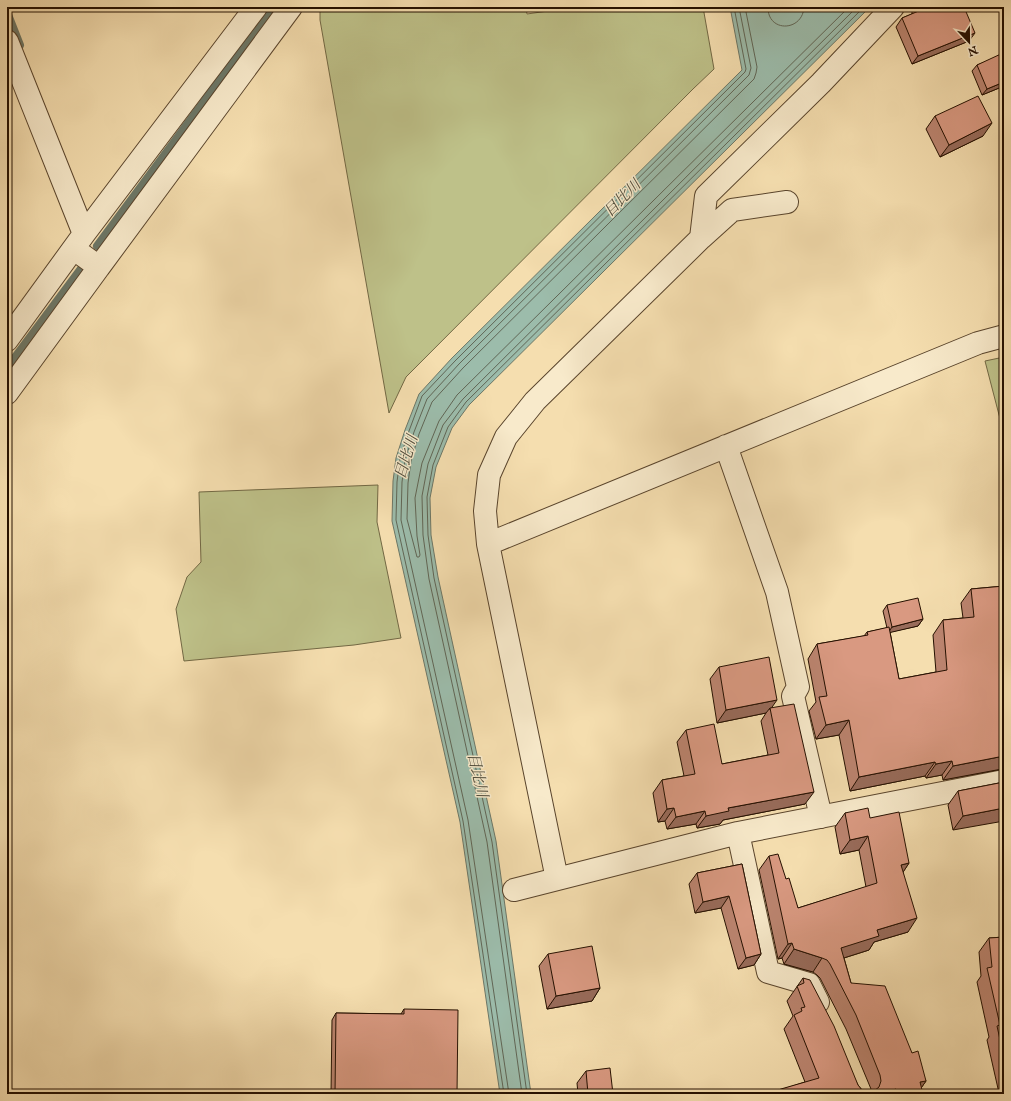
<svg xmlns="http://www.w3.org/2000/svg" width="1011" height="1101" font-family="'IM FELL English','Noto Serif JP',serif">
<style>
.green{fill:#bec189;stroke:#726844}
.water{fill:#9cbcab;stroke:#6c7767}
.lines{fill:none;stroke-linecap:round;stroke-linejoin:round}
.shore{stroke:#606656;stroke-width:1}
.stream{stroke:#6c7767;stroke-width:8}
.minor-casing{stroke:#59442c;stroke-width:24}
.minor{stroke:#f8eacb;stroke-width:22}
.wall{fill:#bb846f;stroke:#251000}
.shaded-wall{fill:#986b5a;stroke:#251000}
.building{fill:#d99981;stroke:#251000}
.labels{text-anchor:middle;stroke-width:3;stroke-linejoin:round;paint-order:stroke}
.water-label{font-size:15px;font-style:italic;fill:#4f4c3c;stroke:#f8eacb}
</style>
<rect width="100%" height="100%" fill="#f5deaf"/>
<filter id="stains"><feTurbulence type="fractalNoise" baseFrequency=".005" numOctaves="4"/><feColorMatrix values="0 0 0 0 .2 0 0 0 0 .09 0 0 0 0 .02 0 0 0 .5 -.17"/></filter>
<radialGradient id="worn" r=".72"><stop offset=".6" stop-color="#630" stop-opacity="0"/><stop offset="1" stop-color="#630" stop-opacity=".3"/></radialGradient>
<!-- green -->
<path class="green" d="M320,7H526L527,14L576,7H703L714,69L693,89L406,377L389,413L320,20Z
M1004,357V434L985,361Z
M378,485L377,522L401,638L354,645L184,661L176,609L187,577L201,562L199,492Z"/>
<!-- water -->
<path class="water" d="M730,7H784L783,9L785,12L790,7H870L469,405L452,428L436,467L430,498L431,535L438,577L496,841L531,1094H500L460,822L392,521L393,481L396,458L405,430L419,394L452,358L742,70Z"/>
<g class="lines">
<!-- shore -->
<path class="shore" d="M745,7L757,67L756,73L754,79L463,368L432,402L419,434L411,461L408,483L407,519L417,557H419L420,555L417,536L415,498L422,463L439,421L457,395L849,7
M768,7C767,33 803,32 804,7
M504,1094L463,821L396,520L397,482L400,458L409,431L422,396L455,361L745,72L746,69L734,7
M509,1094L468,820L401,520L402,482L405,460L414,432L427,399L459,364L749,75L751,68L739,7
M522,1094L487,842L429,579L423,535L422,496L428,464L443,425L463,399L857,7
M527,1094L492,842L434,578L428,535L427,497L433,465L448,427L466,402L864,7"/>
<!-- stream -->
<path class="stream" d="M7,12L20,45
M97,246L274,7
M7,368L83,266"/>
<defs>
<path id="minor" d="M7,41L84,234
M701,238L732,210L787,202
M74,249L99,267L291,7
M7,340L84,234L256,7
M7,393L99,267
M726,446L777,592L798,687L793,696L821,817
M488,544L978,343L1004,336
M738,833L768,972L809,984L818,1002
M557,879L488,544L485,511L489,475L506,437L535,401L701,238L706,196L821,83L893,7
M514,890L738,833L1004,781"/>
</defs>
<!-- minor casing -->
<use href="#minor" class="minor-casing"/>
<!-- minor -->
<use href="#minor" class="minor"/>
</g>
<!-- wall -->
<path class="wall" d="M916,7H964L969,41L912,64L896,27L902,18L912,14V12Z
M1004,55V86L982,95L972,71L977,65Z
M935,116L983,136L940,157L926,129Z
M1004,586V769H1002L943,780L942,775L926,778L925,776L850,791L839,735L816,739L809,711L816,702L808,659L817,644L864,636L867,632L887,628L883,611L887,605L923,619L918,626L890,632L899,679L936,672L933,635L943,620L963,618L961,603L971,589Z
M719,667L772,708L805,804L723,820L720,824L697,828L696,824L667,829L665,821L658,822L653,793L662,780L684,776L677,742L686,730L722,764L768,755L761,721L766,713L717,723L710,679Z
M1004,782L953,830L948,805L958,791Z
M845,813L870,818L909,863L903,872L908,932L874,942L869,950L844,958L851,983L912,1053L926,1081L921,1088L923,1094H768L805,1082L784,1029L793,1016L787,1001L803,978L858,1085L862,1090L868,1092H871V1089L846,1029L820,978L817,975L813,972L784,964L782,958L778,959L759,870L769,856L786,879L798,908L866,887L859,850L840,854L835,827Z
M742,864L761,954L754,965L738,969L721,908L695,913L689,884L697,873Z
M1004,937V1092L999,1093L987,1040L989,1037L977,982L981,976L979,952L989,938Z
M548,954L600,988L592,1001L547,1009L539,966Z
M404,1009L457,1094H331L332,1020L336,1013L401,1014Z
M586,1071L613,1094H578L577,1083Z"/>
<!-- shaded-wall -->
<path class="shaded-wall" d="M975,33L969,41L912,64L918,56Z
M1004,82V86L982,95L987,89Z
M992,123L983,136L940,157L949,145Z
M923,619L918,626L888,633L892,627Z
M777,700L770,710V708L766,713L717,723L726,710Z
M849,720L839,735L816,739L826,725Z
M1004,756V769H1002L943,780L953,766Z
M952,761L942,775L926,778L936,764Z
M935,762L925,776L850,791L859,777Z
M814,792L805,804L723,820L720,824L697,828L706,816L728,808Z
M674,808L665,821L658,822L667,809Z
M1004,808V821L953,830L963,816Z
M705,811L696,824L667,829L676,817Z
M868,836L859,850L840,854L850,840Z
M909,863L900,877L901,865Z
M729,896L721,908L695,913L703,902Z
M917,918L908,932L874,942L869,950L831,962L841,948L877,930Z
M792,943L782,958L778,959L788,944Z
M794,949L822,958L813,972L784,964Z
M761,954L754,965L738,969L746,958Z
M600,988L592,1001L547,1009L556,996Z
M926,1081L917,1094L920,1082Z
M1004,1086V1092L999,1093Z
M896,1089L893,1094H879Z"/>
<!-- building -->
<path class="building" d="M919,7H964L975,33L918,56L902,18L921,10Z
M1003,53L1004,55V82L987,89L977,65Z
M978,96L992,123L949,145L935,116Z
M1004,586V756L953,766L952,761L936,764L935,762L859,777L849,720L826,725L819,697L827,696L817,644L868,635L867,632L889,627L899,679L947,670L943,620L974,617L971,589Z
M918,598L923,619L892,627L887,605Z
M769,657L777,700L726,710L719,667Z
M794,704L814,792L728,808L729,811L706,816L705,811L676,817L674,808L667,809L662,780L695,774L686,730L714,724L722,764L779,753L770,708Z
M1004,782V808L963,816L958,791Z
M868,808L870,818L899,812L909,863L901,865L917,918L877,930L879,936L841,948L851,983L885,986L912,1053L918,1051L926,1081L920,1082L923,1094H898L896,1089L879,1094H768L781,1089L819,1078L794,1015L802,1011L801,1008L805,1007L797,986L804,983L803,978L810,980L834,1026L858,1085L862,1090L868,1092L874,1091L879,1087L881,1081L880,1075L856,1015L830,964L827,960L822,958L794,949L792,943L788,944L769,856L778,854L786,879L789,878L798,908L877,883L868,836L850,840L845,813Z
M742,864L761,954L746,958L729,896L703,902L697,873Z
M1004,937V1058L997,1026L1000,1025L987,968L992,967L989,938Z
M592,946L600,988L556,996L548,954Z
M404,1009L458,1010L457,1094H335L336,1013L404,1014Z
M610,1068L613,1094H588L586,1071Z"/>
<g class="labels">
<!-- water labels -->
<g class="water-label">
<text transform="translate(622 198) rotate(-45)" y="5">目比川</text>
<text transform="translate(406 457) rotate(-73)" y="5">目比川</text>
<text transform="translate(478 775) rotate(77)" y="5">目比川</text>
</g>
</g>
<!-- margin -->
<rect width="1011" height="1101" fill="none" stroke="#f5deaf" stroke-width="24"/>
<rect x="8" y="8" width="995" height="1085" fill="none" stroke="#251000" stroke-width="2"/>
<rect x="12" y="12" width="987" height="1077" fill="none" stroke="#251000"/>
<!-- north arrow -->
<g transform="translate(969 42) rotate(158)" stroke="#f8eacb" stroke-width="3" paint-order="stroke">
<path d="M0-3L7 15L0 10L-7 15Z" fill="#251000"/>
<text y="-6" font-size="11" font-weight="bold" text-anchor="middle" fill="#251000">N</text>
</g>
<rect width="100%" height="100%" filter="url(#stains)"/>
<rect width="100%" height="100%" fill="url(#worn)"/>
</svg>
